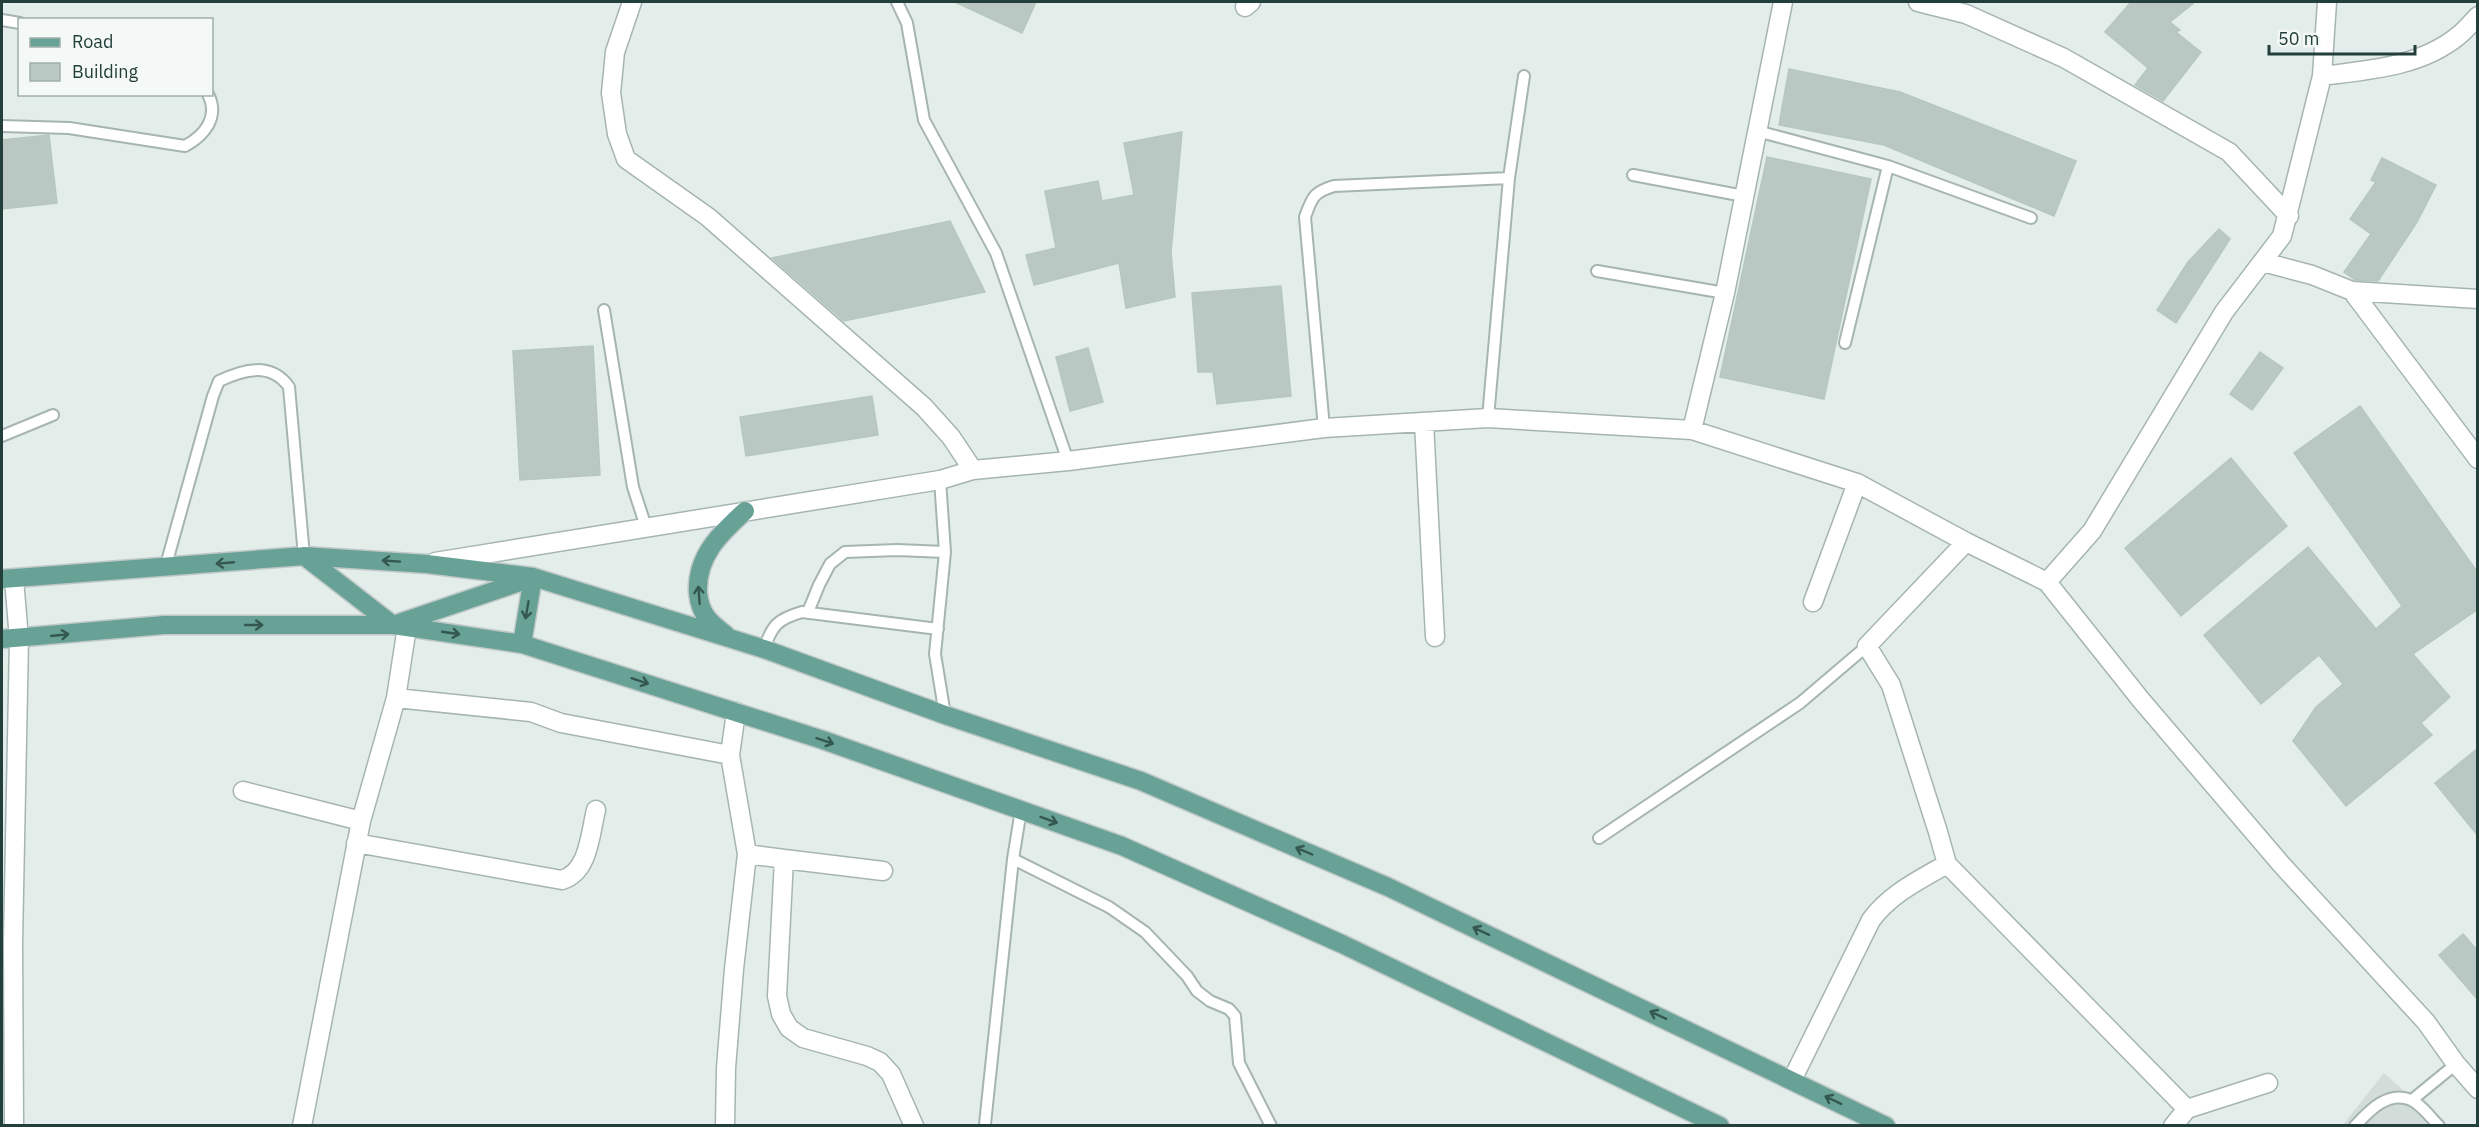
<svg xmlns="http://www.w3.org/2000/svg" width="2479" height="1127" font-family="'IBM Plex Sans',sans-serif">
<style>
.built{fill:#d2ddd9}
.building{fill:#b9c8c3;stroke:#b6c7c1;stroke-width:1.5}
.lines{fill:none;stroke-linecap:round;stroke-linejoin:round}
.lane-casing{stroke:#a6b5b1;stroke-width:14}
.street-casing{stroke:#a6b5b1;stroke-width:21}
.primary-casing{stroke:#c1c9c8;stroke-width:21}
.lane{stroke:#fff;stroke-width:10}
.street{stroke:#fff;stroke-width:18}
.primary{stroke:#68a297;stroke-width:18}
.oneway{stroke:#345850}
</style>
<rect width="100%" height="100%" fill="#e3ede9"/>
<!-- built -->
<path class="built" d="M2384,1073L2442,1125L2342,1126Z"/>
<!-- building -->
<path class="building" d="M955,2H1036L1022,33Z
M2131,2H2195L2170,22L2180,30L2176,32L2201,52L2163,101L2135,85L2148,68L2105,32Z
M1789,69L1900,92L2076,161L2054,216L1884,145L1779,125Z
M1182,132L1171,252L1175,297L1126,308L1119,263L1034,285L1026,255L1056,248L1045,191L1098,181L1102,201L1134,195L1124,143Z
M49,135L57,203L2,209V140Z
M1767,157L1871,179L1824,399L1720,377Z
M2382,158L2436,185L2417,222L2378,281L2355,280L2344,272L2371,234L2350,219L2376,182L2371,180Z
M950,221L985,292L844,321L772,258Z
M2219,229L2230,239L2176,323L2157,310L2188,262Z
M1281,286L1291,396L1217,404L1213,372H1198L1192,293Z
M593,346L600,475L520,480L513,351Z
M1088,348L1103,402L1070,411L1056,357Z
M2260,352L2283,368L2252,410L2230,394Z
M872,396L878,435L746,456L740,417Z
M2360,406L2478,573V609L2413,654L2450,697L2421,723L2432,735L2346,806L2293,741L2316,707L2343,684L2319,655L2261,704L2204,635L2308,547L2376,629L2402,606L2294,453Z
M2231,458L2287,526L2181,616L2125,548Z
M2478,748V836L2435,783Z
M2463,934L2478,951V1000L2439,955Z"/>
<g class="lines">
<defs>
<path id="lane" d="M897,2L907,23L924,120L996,253L1068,461
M2,20L20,23
M2,126L69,128L185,146C204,136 220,117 208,94
M1757,131L1888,166L2031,218
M1633,175L1744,196
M1597,271L1725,293
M604,310L633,487L646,527
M1845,343L1888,166
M1488,418L1509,178L1524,76
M1324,428L1305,217C1312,197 1314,192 1334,186L1509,178
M2,436L53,415
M940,480L945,552L935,654L945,715
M166,565L213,396L219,381C244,369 271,362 289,387L304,556
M808,612L819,585L830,564L845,552L897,550L945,552
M764,649C772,625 778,619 802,612L938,629
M1599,838L1800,703L1867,646
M1013,859L1109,907L1145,932L1187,976L1197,991L1210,1001L1229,1009L1235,1016L1239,1063L1271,1126
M2412,1100L2456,1064
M985,1124L1013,859L1021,810
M2355,1126C2369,1111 2388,1090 2411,1100C2421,1104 2431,1118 2439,1126"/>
<path id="street" d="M632,2L615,52L611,93L617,134L626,159L708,217L924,407L951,437L973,470
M1918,2L1966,14L2064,58L2229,152L2289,216
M1245,7L1251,2
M2322,76C2368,70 2420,67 2458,36C2465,31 2471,23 2478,16
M2263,262L2312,275L2352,291L2478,459
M2352,291L2478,299
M1424,422L1435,637
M1692,430L1725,293L1783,2
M1966,542L1867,646L1891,685L1938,832L1947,864L2187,1109L2173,1126
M435,562L940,480L973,470L1068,461L1324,428L1488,418L1692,430L1857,483L1966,542L2047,582L2141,700L2281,864L2426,1022L2456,1064L2478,1089
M14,579L19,639L13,942L14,1126
M2047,582L2092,531L2224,312L2282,236L2322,76L2327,2
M1813,602L1857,483
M396,698L531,712L561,723L730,755
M243,791L361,821
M356,843L562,880C589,872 590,834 596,810
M747,854L784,859L777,996L781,1014L789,1028L803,1038L867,1056L880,1062L891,1074L914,1126
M784,859L883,871
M1792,1080L1871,920C1890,894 1919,880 1947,864
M2187,1109L2268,1083
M302,1126L361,821L396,698L407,627
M725,1126L726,1068L734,969L747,854L730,755L736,712"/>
<path id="primary" d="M304,556L393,625
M2,579L304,556L427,564L533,577L764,649L945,715L1141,781L1388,887L1886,1126
M399,623L529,579
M726,635C720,630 713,625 708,619C701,611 699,603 698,593C696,556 720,534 745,511
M2,639L164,625H393L522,644L823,740L1122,846L1342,944L1720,1126
M522,644L533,577"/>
</defs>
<!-- lane casing -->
<use href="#lane" class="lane-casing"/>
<!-- street casing -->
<use href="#street" class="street-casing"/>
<!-- primary casing -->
<use href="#primary" class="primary-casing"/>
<!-- lane -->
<use href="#lane" class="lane"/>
<!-- street -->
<use href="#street" class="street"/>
<!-- primary -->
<use href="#primary" class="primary"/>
</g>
<!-- one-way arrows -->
<defs><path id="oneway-shaft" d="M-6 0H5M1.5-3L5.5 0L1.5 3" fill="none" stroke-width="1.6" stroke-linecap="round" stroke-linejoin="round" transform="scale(1.5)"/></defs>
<g class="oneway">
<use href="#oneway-shaft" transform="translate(391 561) rotate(-176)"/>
<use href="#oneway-shaft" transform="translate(225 563) rotate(175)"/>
<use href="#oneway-shaft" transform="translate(699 595) rotate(-94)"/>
<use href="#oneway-shaft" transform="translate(527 610) rotate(100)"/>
<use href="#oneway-shaft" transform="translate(254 625)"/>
<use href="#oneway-shaft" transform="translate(451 633) rotate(8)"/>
<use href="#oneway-shaft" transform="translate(60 635) rotate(-6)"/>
<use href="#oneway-shaft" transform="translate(640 681) rotate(18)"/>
<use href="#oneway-shaft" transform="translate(825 741) rotate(19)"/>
<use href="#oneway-shaft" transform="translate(1049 820) rotate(20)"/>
<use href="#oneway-shaft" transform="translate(1304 851) rotate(-157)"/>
<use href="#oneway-shaft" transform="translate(1481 931) rotate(-155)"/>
<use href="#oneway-shaft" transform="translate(1658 1015) rotate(-155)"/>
<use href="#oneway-shaft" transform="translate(1833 1100) rotate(-154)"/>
</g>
<!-- border -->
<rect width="2479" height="1127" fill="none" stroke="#233f39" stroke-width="6"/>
<!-- legend -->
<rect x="18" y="18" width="195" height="78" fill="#f4f9f7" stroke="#a0afab" stroke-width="1.5"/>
<rect x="30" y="38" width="30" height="9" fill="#68a297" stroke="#a0afab" stroke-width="1.5"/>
<text x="72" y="48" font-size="18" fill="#233f39">Road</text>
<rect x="30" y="63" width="30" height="18" fill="#b9c8c3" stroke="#a0afab" stroke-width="1.5"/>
<text x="72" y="78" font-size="18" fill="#233f39">Building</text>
<!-- scale -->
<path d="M2269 45v9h146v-9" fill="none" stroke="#233f39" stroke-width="3"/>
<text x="2278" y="45" font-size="18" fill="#233f39" stroke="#f4f9f7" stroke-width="4.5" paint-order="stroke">50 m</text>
</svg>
